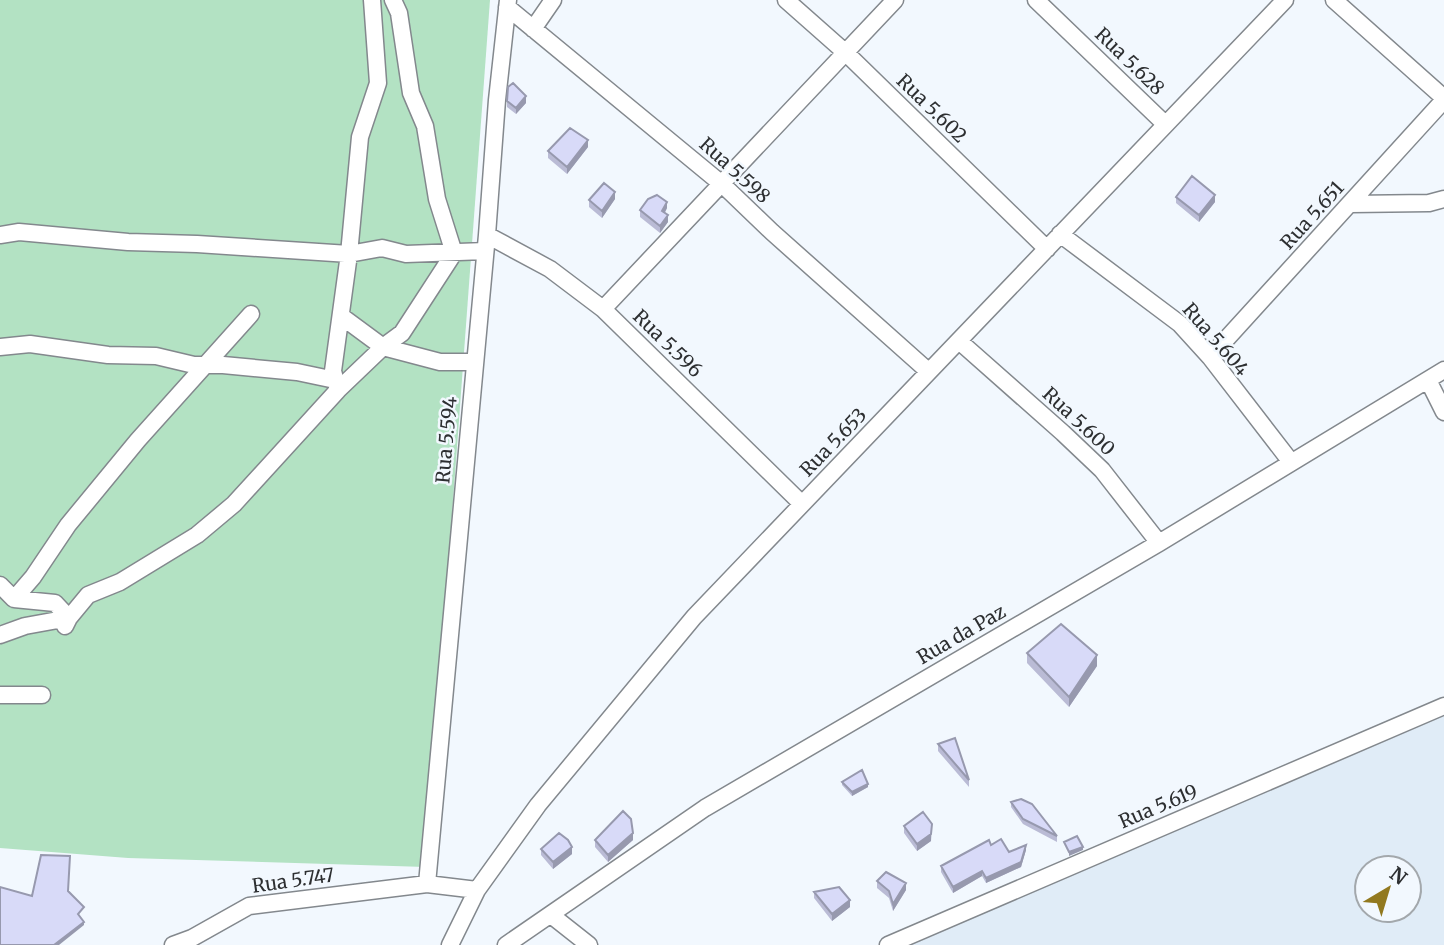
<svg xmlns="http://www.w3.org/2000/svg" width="1444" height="945" font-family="Merriweather,serif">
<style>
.built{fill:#e0ecf7;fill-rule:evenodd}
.green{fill:#b3e2c3}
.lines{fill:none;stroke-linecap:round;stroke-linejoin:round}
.minor-casing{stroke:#83888d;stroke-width:19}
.minor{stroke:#fff;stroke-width:16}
.wall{fill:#babbd5}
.shaded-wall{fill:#9799ae}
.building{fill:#d8daf8;stroke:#9799ae;stroke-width:2}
.labels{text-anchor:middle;stroke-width:5;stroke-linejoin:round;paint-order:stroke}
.street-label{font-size:19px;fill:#2d2f31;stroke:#f2f8fe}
</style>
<rect width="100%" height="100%" fill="#f2f8fe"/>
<!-- built -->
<path class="built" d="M1444,711V945H891ZM1367,868H1409V910H1367Z"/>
<!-- green -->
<path class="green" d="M0,0H490L426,867L128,858L0,848Z"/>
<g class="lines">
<defs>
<path id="minor" d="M786,0L846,53L1047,249
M1036,0L1165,124
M1334,0L1444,98
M507,7L723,185L772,232L928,371
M533,29L553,0
M1351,204L1429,203L1444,199
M1060,234L1180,324L1210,357L1291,462
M0,235L19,232L128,242L197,244L349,254L382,248L406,254L485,251
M487,235L550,269L603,309L802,504
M603,309L895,0
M341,316L383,347L440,362H475
M959,341L1063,433L1102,470L1159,543
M0,347L30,344L108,355L156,356L194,365H223L297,372L335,380
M1210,357L1444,100
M1428,380L1444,412
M338,390L333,371L349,254L360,137L378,83L372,0
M0,585L14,599
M69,618L55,603L14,599L33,577L68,525L138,440L251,314
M65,626L69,618L88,595L120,582L197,535L234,504L338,390L383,347L402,333L454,253L437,199L425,126L411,93L399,13L393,0
M0,635L25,626L69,618
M0,695H42
M427,884L487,235L497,100L508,0
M551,915L589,945
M173,945L192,938L249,906L427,884L477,890
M450,945L477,890L538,805L694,617L1285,0
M506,945L705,808L1159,543L1444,370
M888,945L1444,706"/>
</defs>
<!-- minor casing -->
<use href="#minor" class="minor-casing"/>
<!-- minor -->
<use href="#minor" class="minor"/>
</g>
<!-- wall -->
<path class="wall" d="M507,101L526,103L516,114L507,107Z
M588,147L567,174L548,158V151Z
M1176,197L1215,202L1199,222L1176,203Z
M615,199L602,218L589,207V200Z
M667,208L665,213L668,222L660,233L640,217V210Z
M1027,653L1097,666L1069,707L1027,663Z
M938,744L969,780V787L938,751Z
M842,782L868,787L852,796L842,785Z
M1011,802L1057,836V842L1023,824L1011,807Z
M904,826L931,841L917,851L904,833Z
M595,840H633L608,862L595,847Z
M541,849L572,854L553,869L541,855Z
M1026,850L1021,867L986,883L982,876L953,893L941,872V866L1009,852Z
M877,881L906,890L893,911L889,898L877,888Z
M814,892L850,907L832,921L814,898Z"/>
<!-- shaded-wall -->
<path class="shaded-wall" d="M526,96V103L516,114V108Z
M588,140V147L567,174V167Z
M615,192V199L602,218V211Z
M1215,195V202L1199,222V215Z
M667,202V208L662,217V211Z
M668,215V222L660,233V226Z
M1097,655V666L1069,707V697Z
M868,784V787L852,796V792Z
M932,824L931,841L917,851V844Z
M633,833V840L608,862V855Z
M1026,845V850L1021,867L986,883V878Z
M572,847V854L553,869V862Z
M1083,847V850L1069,856V852Z
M982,871V876L953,893V887Z
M906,883V890L893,911V904Z
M850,900V907L832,921V914Z
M84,922V925L59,945H54Z"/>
<!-- building -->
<path class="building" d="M513,83L526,96L516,108L507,101L508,87Z
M570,128L588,140L567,167L548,151Z
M1192,176L1215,195L1199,215L1176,197Z
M604,183L615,192L602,211L589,200Z
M657,195L667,202L662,211L668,215L660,226L640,210L648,199Z
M1061,624L1097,655L1069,697L1027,653Z
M955,738L969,780L938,744Z
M862,770L868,784L852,792L842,782Z
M1021,799L1032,804L1057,836L1023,819L1011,802Z
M623,811L631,819L633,833L608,855L595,840Z
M923,812L932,824L931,834L917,844L904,826Z
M559,833L568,840L572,847L553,862L541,849Z
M1077,836L1083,847L1069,852L1064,842Z
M1001,839L1009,852L1026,845L1021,862L986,878L982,871L953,887L941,866L989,840L991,845Z
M41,855L70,856L68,891L84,907L78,914L84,922L54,945H0V887L32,896Z
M886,872L906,883L893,904L889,891L877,881Z
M839,887L850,900L832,914L814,892Z"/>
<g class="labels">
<!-- street labels -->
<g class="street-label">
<text transform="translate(1130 61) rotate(44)" y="7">Rua 5.628</text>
<text transform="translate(932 108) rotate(44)" y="7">Rua 5.602</text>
<text transform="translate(735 170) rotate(42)" y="7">Rua 5.598</text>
<text transform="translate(1312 215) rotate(-48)" y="7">Rua 5.651</text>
<text transform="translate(1216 339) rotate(49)" y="7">Rua 5.604</text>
<text transform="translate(668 343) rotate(44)" y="7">Rua 5.596</text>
<text transform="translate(1079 421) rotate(43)" y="7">Rua 5.600</text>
<text transform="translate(446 440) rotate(-85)" y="7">Rua 5.594</text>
<text transform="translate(833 442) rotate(-46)" y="7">Rua 5.653</text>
<text transform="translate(961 634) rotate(-30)" y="7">Rua da Paz</text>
<text transform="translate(1158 806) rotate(-23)" y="7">Rua 5.619</text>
<text transform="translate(293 880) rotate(-8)" y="7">Rua 5.747</text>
</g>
</g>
<!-- north arrow -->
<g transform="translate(1388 889) rotate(38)"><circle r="33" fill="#f2f8fe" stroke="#a3a8ac" stroke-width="2"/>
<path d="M0-5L12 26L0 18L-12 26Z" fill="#92791f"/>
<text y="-10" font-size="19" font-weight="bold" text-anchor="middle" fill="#2d2f31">N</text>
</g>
</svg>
